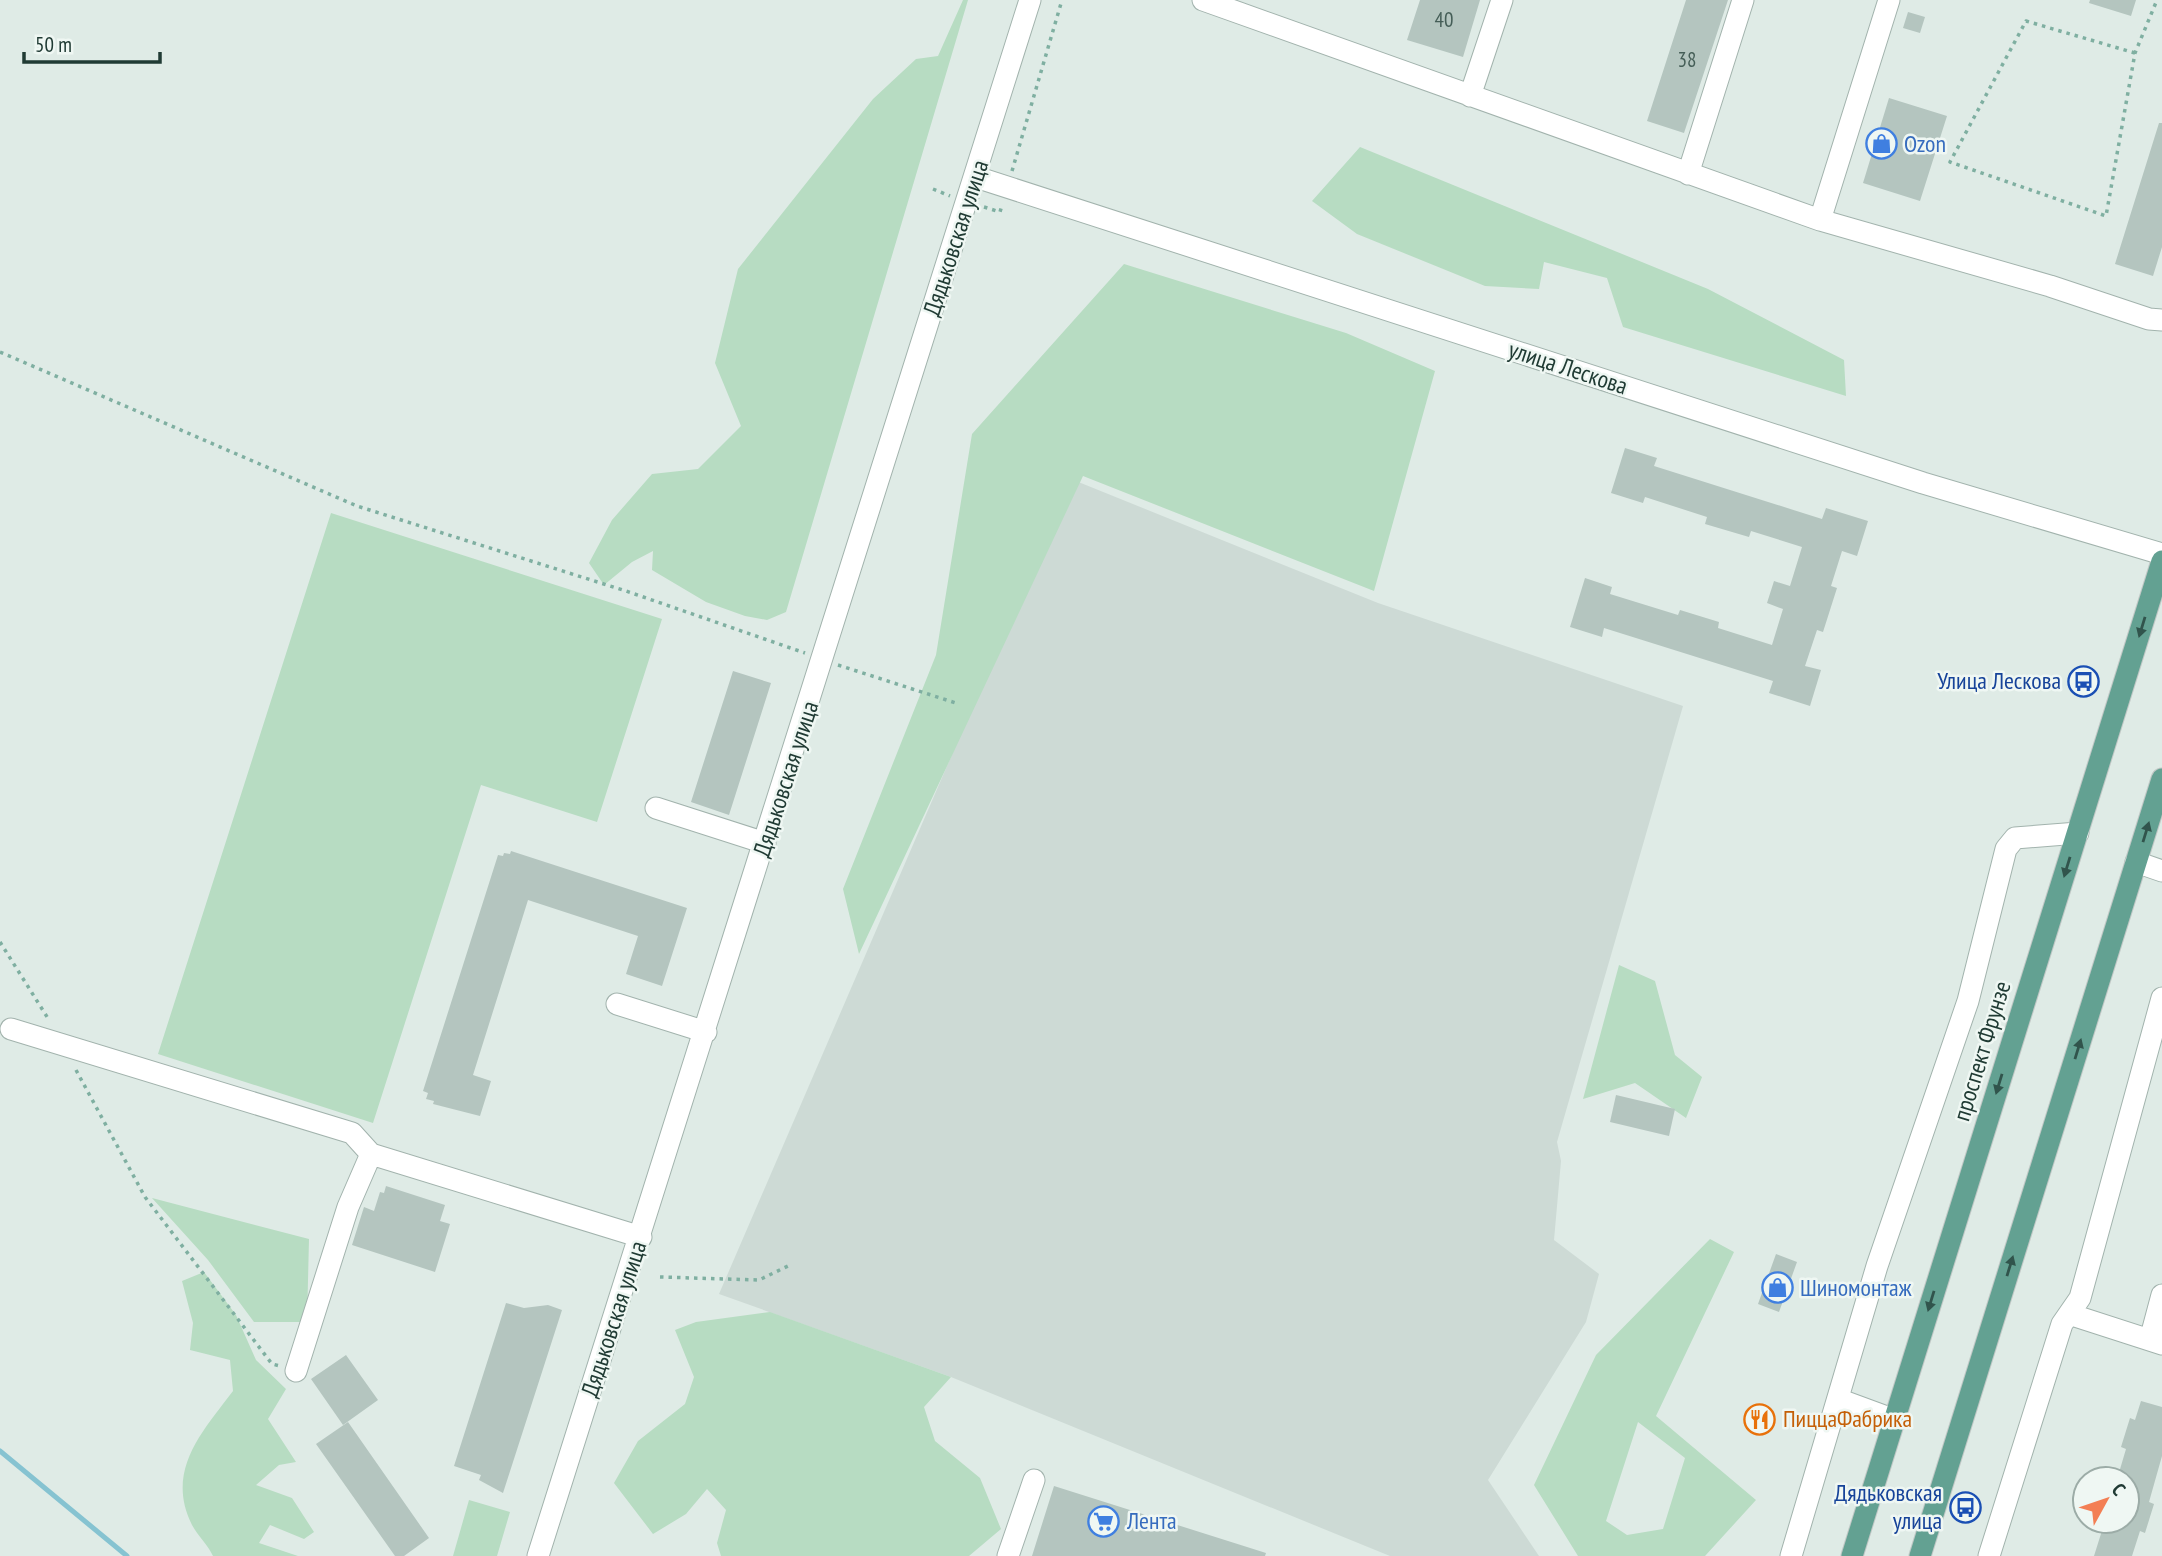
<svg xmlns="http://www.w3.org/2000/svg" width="2162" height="1556" font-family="'PT Sans Narrow',sans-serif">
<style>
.built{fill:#cddad5}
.green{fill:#b7dcc2;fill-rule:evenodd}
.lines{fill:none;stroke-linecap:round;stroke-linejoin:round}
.stream{stroke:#86c3d1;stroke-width:5}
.building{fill:#b4c5bf}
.minor-casing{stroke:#a2b3ad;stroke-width:23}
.major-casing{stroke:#c1c8c6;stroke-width:23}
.path{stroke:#7fafa1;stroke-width:3.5;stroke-dasharray:3.5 5;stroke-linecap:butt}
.minor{stroke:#fff;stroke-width:21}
.major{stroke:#63a192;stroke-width:21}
.oneway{fill:#31544c}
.labels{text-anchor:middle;stroke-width:5;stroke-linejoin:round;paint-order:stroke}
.number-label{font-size:21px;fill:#455e57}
.shop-label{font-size:24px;fill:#366cbe;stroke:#eff7f3;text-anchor:start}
.street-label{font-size:24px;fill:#203b34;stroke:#eff7f3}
.transit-label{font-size:24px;fill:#164399;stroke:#eff7f3;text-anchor:end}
.food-label{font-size:24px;fill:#c56008;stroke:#eff7f3;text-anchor:start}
</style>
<rect width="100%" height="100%" fill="#dfebe6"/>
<!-- built -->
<path class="built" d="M1071,479L1378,603L1683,706L1557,1142L1561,1161L1554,1240L1599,1274L1586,1322L1488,1480L1539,1556H1390L951,1377L719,1294Z"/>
<!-- green -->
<path class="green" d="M963,0H968L786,612L767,620L745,616L706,602L652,570L653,551L632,562L604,585L589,563L612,520L652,474L698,469L741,426L715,363L738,269L873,99L916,59L938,56Z
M1360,147L1708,289L1844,360L1846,396L1623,327L1607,278L1544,262L1539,289L1485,286L1357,234L1312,201Z
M1124,264L1346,333L1435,371L1374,591L1083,476L859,954L843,889L936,655L972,434Z
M331,513L662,619L597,822L481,785L373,1123L158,1054Z
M1619,965L1655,981L1675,1055L1702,1077L1686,1118L1635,1083L1583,1099Z
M152,1198L309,1239L307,1322H254L208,1260Z
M1710,1239L1734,1252L1656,1416L1756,1500L1705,1556H1578L1534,1485L1596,1355ZM1638,1422L1685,1458L1663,1529L1627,1535L1606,1521Z
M204,1272L236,1315L256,1360L286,1389L268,1419L296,1462L279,1465L256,1485L292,1498L314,1532L304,1539L270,1525L259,1543L298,1556H213C208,1545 198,1536 192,1525C165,1471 202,1432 233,1391L230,1360L190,1350L193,1323L182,1281Z
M770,1312L951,1377L924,1407L935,1441L980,1478L1001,1529L969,1556H721L717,1543L726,1510L707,1489L686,1514L653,1534L614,1483L638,1441L685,1404L694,1377L675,1330L696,1322Z
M469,1500L510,1512L497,1556H453Z"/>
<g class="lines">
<!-- stream -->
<path class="stream" d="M0,1451L127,1556"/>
</g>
<!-- building -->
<path class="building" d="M1420,0H1480L1463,57L1407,40Z
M1686,0H1728L1684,133L1647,121Z
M2090,0H2136L2131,16L2089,3Z
M1908,12L1925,17L1920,33L1903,28Z
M1889,98L1947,116L1920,201L1863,183Z
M2159,123H2162V247L2153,276L2115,264Z
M1625,448L1657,458L1654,466L1822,519L1826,508L1868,521L1857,556L1842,551L1831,586L1837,588L1823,632L1817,630L1805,666L1821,670L1810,706L1769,693L1773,681L1604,628L1602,637L1570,627L1585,578L1612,587L1610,594L1678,615L1680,610L1719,622L1718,628L1772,645L1783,609L1767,603L1774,581L1790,586L1802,547L1751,531L1749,537L1705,524L1707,517L1645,497L1643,503L1611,493Z
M733,671L771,683L729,815L691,802Z
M511,851L687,908L662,986L626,974L638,936L528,900L473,1075L491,1081L480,1116L433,1104L434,1101L426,1099L428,1093L423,1091L498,855L503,856L504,853L510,854Z
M1616,1095L1675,1109L1669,1136L1610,1122Z
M386,1186L445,1205L440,1221L450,1224L435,1272L352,1245L364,1207L374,1211L380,1192L384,1193Z
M1776,1254L1797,1262L1779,1312L1758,1304Z
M506,1303L524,1308L548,1305L562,1310L503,1493L479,1480L481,1475L454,1466Z
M346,1355L378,1400L343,1425L311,1379Z
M2141,1401L2162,1407V1456L2149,1502L2154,1504L2145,1533L2140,1531L2132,1556H2094L2105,1521H2127V1478L2118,1476L2126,1449L2121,1447L2130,1418L2135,1420Z
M348,1422L429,1538L404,1556H395L316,1444Z
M1054,1486L1266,1553L1265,1556H1032Z"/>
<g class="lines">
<defs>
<path id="minor" d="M1203,0L1820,220
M1889,0L1820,220L2050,286L2149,319L2162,320
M1470,96L1502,0
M1688,174L1743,0
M976,177L1923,483L2162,554
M656,808L765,843
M2136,862L2162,871
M617,1004L706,1032
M11,1029L352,1133L371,1154
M2069,1314L2162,1344
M2150,1340L2162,1295
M296,1371L348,1207L371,1154L641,1237
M1838,1399L1895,1420
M538,1556L1030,0
M1008,1556L1034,1480
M1791,1556L1877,1266L1968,1001L2006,849L2015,838L2078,833
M1989,1556L2062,1324L2080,1298L2162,998"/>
<path id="major" d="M1852,1556L2162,561
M1920,1556L2162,779"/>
</defs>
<!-- minor casing -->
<use href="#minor" class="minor-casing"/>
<!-- major casing -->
<use href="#major" class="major-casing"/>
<!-- path -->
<path class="path" d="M2135,53L2026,21L1950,162L2106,216L2135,53L2157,0
M1012,171L1062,0
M933,189L950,196
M984,207L1000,212L1002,205
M0,352L357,506L626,591L805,653
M838,665L959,704
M0,942L49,1020
M76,1070L145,1197L272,1364L280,1366
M660,1277L759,1280L790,1265"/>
<!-- minor -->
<use href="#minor" class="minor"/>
<!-- major -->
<use href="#major" class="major"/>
</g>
<!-- one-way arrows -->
<defs><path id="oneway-solid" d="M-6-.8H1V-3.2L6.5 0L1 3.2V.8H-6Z" transform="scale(1.75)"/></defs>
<g class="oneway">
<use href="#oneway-solid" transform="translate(2142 627) rotate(107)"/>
<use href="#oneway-solid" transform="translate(2146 832) rotate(-73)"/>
<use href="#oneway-solid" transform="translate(2067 867) rotate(107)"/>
<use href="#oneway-solid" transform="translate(2078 1049) rotate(-73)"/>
<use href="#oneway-solid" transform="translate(1999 1084) rotate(107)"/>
<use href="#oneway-solid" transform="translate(2010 1266) rotate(-73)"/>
<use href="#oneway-solid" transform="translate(1931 1301) rotate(107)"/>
</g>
<!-- icons -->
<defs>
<symbol id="shop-ring" viewBox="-11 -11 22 22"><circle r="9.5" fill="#eff7f3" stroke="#3f7fe0" stroke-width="1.5"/><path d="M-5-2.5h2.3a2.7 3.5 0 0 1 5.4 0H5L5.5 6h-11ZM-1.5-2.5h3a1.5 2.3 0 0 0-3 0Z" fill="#3f7fe0"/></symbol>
<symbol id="bus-ring" viewBox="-11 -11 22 22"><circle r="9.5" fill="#eff7f3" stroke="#1a4fb4" stroke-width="1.5"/><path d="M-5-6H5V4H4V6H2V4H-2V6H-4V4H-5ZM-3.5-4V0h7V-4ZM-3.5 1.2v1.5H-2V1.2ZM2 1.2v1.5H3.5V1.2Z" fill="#1a4fb4"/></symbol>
<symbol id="restaurant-ring" viewBox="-11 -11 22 22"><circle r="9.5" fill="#eff7f3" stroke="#e8710a" stroke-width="1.5"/><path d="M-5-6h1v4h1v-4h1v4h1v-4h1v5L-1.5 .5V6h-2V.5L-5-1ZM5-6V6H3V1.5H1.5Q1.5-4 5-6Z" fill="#e8710a"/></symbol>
<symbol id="supermarket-ring" viewBox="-11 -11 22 22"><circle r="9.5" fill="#eff7f3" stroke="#3f7fe0" stroke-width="1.5"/><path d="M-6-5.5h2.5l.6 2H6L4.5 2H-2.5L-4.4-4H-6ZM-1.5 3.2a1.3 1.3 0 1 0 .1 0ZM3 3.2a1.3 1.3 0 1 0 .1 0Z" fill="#3f7fe0"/></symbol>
</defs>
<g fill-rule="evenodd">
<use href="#shop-ring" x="1864" y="126" width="35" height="35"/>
<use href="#bus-ring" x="2066" y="664" width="35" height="35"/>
<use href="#shop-ring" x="1760" y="1270" width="35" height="35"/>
<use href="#restaurant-ring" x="1742" y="1402" width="35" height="35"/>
<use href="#bus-ring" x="1948" y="1490" width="35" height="35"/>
<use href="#supermarket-ring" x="1086" y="1504" width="35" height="35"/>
</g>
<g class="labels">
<!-- number labels -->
<g class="number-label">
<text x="1444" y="27">40</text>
<text x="1687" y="67">38</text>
</g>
<!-- shop labels -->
<g class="shop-label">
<text x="1904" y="152">Ozon</text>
<text x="1800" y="1296">Шиномонтаж</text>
<text x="1127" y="1529">Лента</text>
</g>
<!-- street labels -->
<g class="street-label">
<text transform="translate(956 238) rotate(-72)" y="8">Дядьковская улица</text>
<text transform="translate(1568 368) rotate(18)" y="8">улица Лескова</text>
<text transform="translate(786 779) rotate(-72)" y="8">Дядьковская улица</text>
<text transform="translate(1982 1051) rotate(-73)" y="8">проспект Фрунзе</text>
<text transform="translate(614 1319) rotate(-72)" y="8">Дядьковская улица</text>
</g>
<!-- transit labels -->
<g class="transit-label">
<text x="2061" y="689">Улица Лескова</text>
<text x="1942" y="1501">Дядьковская<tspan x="1942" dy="28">улица</tspan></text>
</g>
<!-- food labels -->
<g class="food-label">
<text x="1783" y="1427">ПиццаФабрика</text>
</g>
</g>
<!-- north arrow -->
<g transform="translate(2106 1500) rotate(50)"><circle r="33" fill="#eff7f3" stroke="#9caca7" stroke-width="2"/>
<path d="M0-5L12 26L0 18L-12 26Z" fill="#f37f54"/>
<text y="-10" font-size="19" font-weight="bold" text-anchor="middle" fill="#203b34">С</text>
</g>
<!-- scale -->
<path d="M24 52v10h136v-10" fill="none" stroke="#203b34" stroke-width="3.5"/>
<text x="35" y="52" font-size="21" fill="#203b34" stroke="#eff7f3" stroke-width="5" paint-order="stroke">50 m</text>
</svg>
